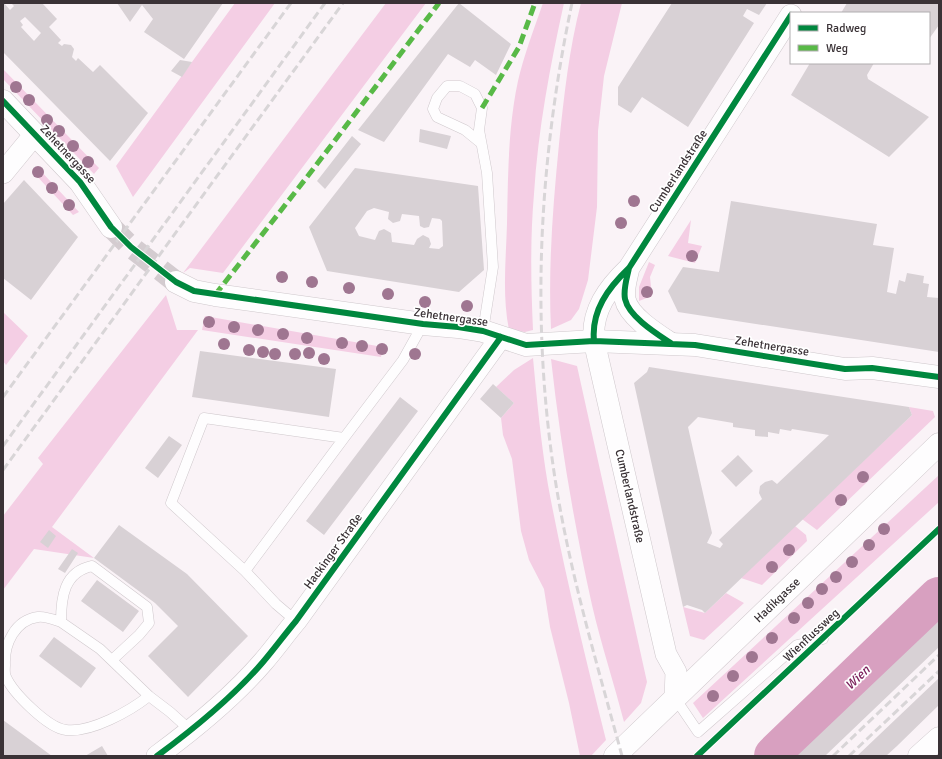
<svg xmlns="http://www.w3.org/2000/svg" width="942" height="759" font-family="Signika,sans-serif">
<style>
.green{fill:#f4cee4}
.lines{fill:none;stroke-linecap:round;stroke-linejoin:round}
.river{stroke:#d8a0c0;stroke-width:42}
.building{fill:#d8d1d5;fill-rule:evenodd}
.tertiary-tunnel{stroke:#d4ccd0;stroke-width:22;stroke-dasharray:22 11;stroke-linecap:butt}
.service-casing{stroke:#cfc8cc;stroke-width:11}
.minor-casing{stroke:#cfc8cc;stroke-width:22}
.tertiary-casing{stroke:#cfc8cc;stroke-width:23}
.primary-casing{stroke:#cfc8cc;stroke-width:23}
.service{stroke:#fefdfe;stroke-width:10}
.minor{stroke:#fefdfe;stroke-width:21}
.tertiary{stroke:#fefdfe;stroke-width:22}
.primary{stroke:#fefdfe;stroke-width:22}
.rail{stroke:#d8d5d7;stroke-width:3;stroke-dasharray:8 4;stroke-linecap:butt}
.quiet{stroke:#58b947;stroke-width:5;stroke-dasharray:10 5;stroke-linecap:butt}
.cycleway-casing{stroke:#fff;stroke-width:8}
.cycleway{stroke:#00873e;stroke-width:6}
.tree{fill:#9f7691}
.labels{text-anchor:middle;stroke-width:3.5;stroke-linejoin:round;paint-order:stroke}
.street-label{font-size:12px;fill:#3a3236;stroke:#fff}
.water-label{font-size:13px;font-style:italic;fill:#7b215c;stroke:#fff}
</style>
<rect width="100%" height="100%" fill="#faf3f7"/>
<!-- green -->
<path class="green" d="M235,3H275L133,197L116,166Z
M386,3H426L223,273L190,268L183,273Z
M543,3H564C550,66 538,130 534,194C530,240 531,285 533,330L525,332L509,330C502,295 506,259 507,224C508,177 508,127 518,81C524,55 534,29 543,3Z
M581,3H622L604,76L598,131L597,207L588,280L579,309L571,320L551,329C548,267 553,205 559,144C564,96 569,49 581,3Z
M3,69L99,168L94,174L3,79Z
M38,168L79,212L73,215L33,172Z
M691,220L688,243L702,246L695,263L668,256Z
M649,262L655,265L650,277L652,296L639,301V287Z
M166,295L177,330H198L52,527L94,558L34,549L3,590V516L43,464L38,458Z
M3,312L28,336L6,365L3,361Z
M205,316L383,347L381,357L202,330Z
M533,358C537,401 541,443 548,485C564,571 585,656 606,740L591,756H580L569,703L550,627L544,589L529,560L521,531L512,459L503,435L501,418L514,403L496,387L514,370Z
M551,359L577,366L647,682L641,703L624,722C614,683 601,644 592,605C574,524 560,441 551,359Z
M909,407L933,411L935,417L817,530L802,519L912,415Z
M939,475V502L703,718L693,703Z
M795,526L806,535L807,541L762,585L741,578Z
M726,593L744,603L704,640L690,636L683,607L705,613Z"/>
<g class="lines">
<!-- river -->
<path class="river" d="M775,756L939,598"/>
</g>
<!-- building -->
<path class="building" d="M4,3L10,10L14,6L11,3H42L57,19L49,27L61,40L58,43L62,46L64,44L71,45L74,49L72,57L76,61L78,58L93,72L100,65L148,113L110,161L3,52ZM25,17L41,33L34,41L21,27L23,25L20,21Z
M117,3H223L184,59L144,32L153,19L142,5L130,22Z
M459,3L511,44L496,75L475,60L470,67L448,54L384,142L358,130Z
M672,3H767L759,15L747,9L743,16L754,23L688,127L642,97L631,113L618,105V87Z
M847,3H939V25L929,39V13H841Z
M180,60L192,62L182,77L171,71Z
M810,63H874L867,75L868,79L929,117L889,157L791,95Z
M420,129L451,136L447,149L419,142Z
M352,136L361,144L325,189L317,181Z
M355,168L478,186L484,270L459,292L327,271L309,227ZM374,208L389,212L388,219L393,223L400,221L402,214L419,216L420,226L424,228L429,227L432,218L440,219L442,221L443,246L439,249L429,248L431,244L429,238L423,235L417,239L414,245L392,242L391,233L384,229L379,231L375,240L359,236L355,228L367,211Z
M24,180L78,237L31,300L3,278V204Z
M731,201L877,224L873,245L894,248L887,292L896,294L899,280L905,282L907,273L924,276L923,283L929,284L927,297L939,298V352L678,312L668,291L683,267L719,272Z
M200,351L336,369L329,417L192,397Z
M649,367L909,407L912,415L705,613L702,610L687,605L683,607L634,383L647,372ZM698,417L733,423V427L755,430V436L768,437V432L779,434L780,429L791,431L792,429L829,435L777,484L772,480L765,482L760,486L759,493L762,499L719,540L723,544L720,548L707,543L712,533L688,427Z
M493,384L514,403L501,418L480,399Z
M400,397L418,411L324,535L306,521Z
M169,436L182,445L158,478L145,468Z
M738,455L753,471L736,487L721,471Z
M119,525L187,574L248,636L188,697L148,656L178,626L155,603L94,558Z
M49,530L56,536L48,548L40,542Z
M72,549L78,553L65,573L58,569Z
M97,580L139,611L123,632L81,601Z
M939,621V647L825,756H797Z
M54,637L96,668L81,688L39,656Z
M939,678V705L897,746L886,756H857Z
M3,720L52,756H3Z
M102,746L108,756H85Z"/>
<g class="lines">
<!-- tertiary-tunnel -->
<path class="tertiary-tunnel" d="M111,227L131,247L176,282"/>
<defs>
<path id="service" d="M481,143L465,130L437,117L433,109L437,98L447,86H460L475,94L482,108L479,130L487,173L493,267L483,331
M245,571L344,438
M296,621L276,604L245,571L171,503L204,418L344,438L403,360L423,324
M61,622C55,620 45,616 38,617C15,620 4,644 5,665C5,668 4,673 6,677C13,693 48,728 66,730C91,733 130,711 149,696
M112,660L139,635L149,623L147,607L92,566C64,572 61,597 61,622L100,649L149,696L170,712L190,730
M675,698L698,732L797,645L823,639"/>
<path id="minor" d="M3,173L35,134
M629,268C627,278 623,289 625,299C629,317 657,334 672,344
M675,698L676,672L666,654L594,341C591,311 608,288 629,268L791,15
M157,756C195,728 233,697 263,662C275,648 285,634 296,621L501,337"/>
<path id="tertiary" d="M3,101L80,182L111,227
M176,282L194,291L215,295L423,324L458,327L483,331L526,345L594,341L695,345L845,369L872,368L939,377"/>
<path id="primary" d="M615,756L939,444
M919,756L939,738"/>
</defs>
<!-- service casing -->
<use href="#service" class="service-casing"/>
<!-- minor casing -->
<use href="#minor" class="minor-casing"/>
<!-- tertiary casing -->
<use href="#tertiary" class="tertiary-casing"/>
<!-- primary casing -->
<use href="#primary" class="primary-casing"/>
<!-- service -->
<use href="#service" class="service"/>
<!-- minor -->
<use href="#minor" class="minor"/>
<!-- tertiary -->
<use href="#tertiary" class="tertiary"/>
<!-- primary -->
<use href="#primary" class="primary"/>
<!-- rail -->
<path class="rail" d="M572,3C540,155 531,311 553,465C567,564 596,660 622,756
M3,397L291,3
M3,446L325,3
M3,470L343,3
M833,756L939,655
M849,756L939,671"/>
<!-- quiet -->
<path class="quiet" d="M482,108L519,47L535,3
M215,295L314,168L439,3"/>
<defs>
<path id="cycleway" d="M3,101L80,182L111,227L131,247L176,282L194,291L423,324L458,327L483,331L526,345L594,341L695,345L845,369L872,368L939,377
M629,268C627,278 623,289 625,299C629,317 657,334 672,344
M594,341C591,311 608,288 629,268L791,15
M157,756C195,728 233,697 263,662C275,648 285,634 296,621L501,337
M697,756L939,529"/>
</defs>
<!-- cycleway casing -->
<use href="#cycleway" class="cycleway-casing"/>
<!-- cycleway -->
<use href="#cycleway" class="cycleway"/>
</g>
<!-- trees -->
<g class="tree">
<circle cx="16" cy="87" r="6"/>
<circle cx="29" cy="100" r="6"/>
<circle cx="47" cy="120" r="6"/>
<circle cx="59" cy="131" r="6"/>
<circle cx="73" cy="146" r="6"/>
<circle cx="88" cy="162" r="6"/>
<circle cx="38" cy="172" r="6"/>
<circle cx="52" cy="188" r="6"/>
<circle cx="634" cy="201" r="6"/>
<circle cx="69" cy="205" r="6"/>
<circle cx="621" cy="223" r="6"/>
<circle cx="692" cy="256" r="6"/>
<circle cx="282" cy="277" r="6"/>
<circle cx="312" cy="282" r="6"/>
<circle cx="349" cy="288" r="6"/>
<circle cx="647" cy="292" r="6"/>
<circle cx="388" cy="294" r="6"/>
<circle cx="425" cy="302" r="6"/>
<circle cx="467" cy="306" r="6"/>
<circle cx="209" cy="322" r="6"/>
<circle cx="234" cy="327" r="6"/>
<circle cx="258" cy="330" r="6"/>
<circle cx="283" cy="334" r="6"/>
<circle cx="307" cy="338" r="6"/>
<circle cx="342" cy="343" r="6"/>
<circle cx="224" cy="344" r="6"/>
<circle cx="362" cy="346" r="6"/>
<circle cx="382" cy="349" r="6"/>
<circle cx="249" cy="350" r="6"/>
<circle cx="263" cy="352" r="6"/>
<circle cx="309" cy="353" r="6"/>
<circle cx="275" cy="354" r="6"/>
<circle cx="295" cy="354" r="6"/>
<circle cx="415" cy="354" r="6"/>
<circle cx="324" cy="359" r="6"/>
<circle cx="863" cy="477" r="6"/>
<circle cx="841" cy="500" r="6"/>
<circle cx="884" cy="529" r="6"/>
<circle cx="869" cy="545" r="6"/>
<circle cx="789" cy="550" r="6"/>
<circle cx="852" cy="562" r="6"/>
<circle cx="772" cy="567" r="6"/>
<circle cx="836" cy="577" r="6"/>
<circle cx="822" cy="589" r="6"/>
<circle cx="808" cy="603" r="6"/>
<circle cx="794" cy="618" r="6"/>
<circle cx="772" cy="638" r="6"/>
<circle cx="752" cy="657" r="6"/>
<circle cx="733" cy="676" r="6"/>
<circle cx="713" cy="696" r="6"/>
</g>
<g class="labels">
<!-- street labels -->
<g class="street-label">
<text transform="translate(68 154) rotate(47)" y="4">Zehetnergasse</text>
<text transform="translate(678 171) rotate(-57)" y="4">Cumberlandstraße</text>
<text transform="translate(451 317) rotate(8)" y="4">Zehetnergasse</text>
<text transform="translate(772 346) rotate(9)" y="4">Zehetnergasse</text>
<text transform="translate(630 496) rotate(77)" y="4">Cumberlandstraße</text>
<text transform="translate(333 551) rotate(-54)" y="4">Hackinger Straße</text>
<text transform="translate(777 600) rotate(-44)" y="4">Hadikgasse</text>
<text transform="translate(811 635) rotate(-43)" y="4">Wienflussweg</text>
</g>
<!-- water labels -->
<g class="water-label">
<text transform="translate(857 677) rotate(-44)" y="5">Wien</text>
</g>
</g>
<!-- border -->
<rect width="942" height="759" fill="none" stroke="#3a3236" stroke-width="8"/>
<!-- legend -->
<rect x="790" y="12" width="140" height="52" fill="#ffffff" stroke="#b0adaf"/>
<rect x="798" y="25" width="20" height="6" fill="#00873e" stroke="#b0adaf"/>
<text x="826" y="32" font-size="12" fill="#3a3236">Radweg</text>
<rect x="798" y="45" width="20" height="6" fill="#58b947" stroke="#b0adaf"/>
<text x="826" y="52" font-size="12" fill="#3a3236">Weg</text>
</svg>
